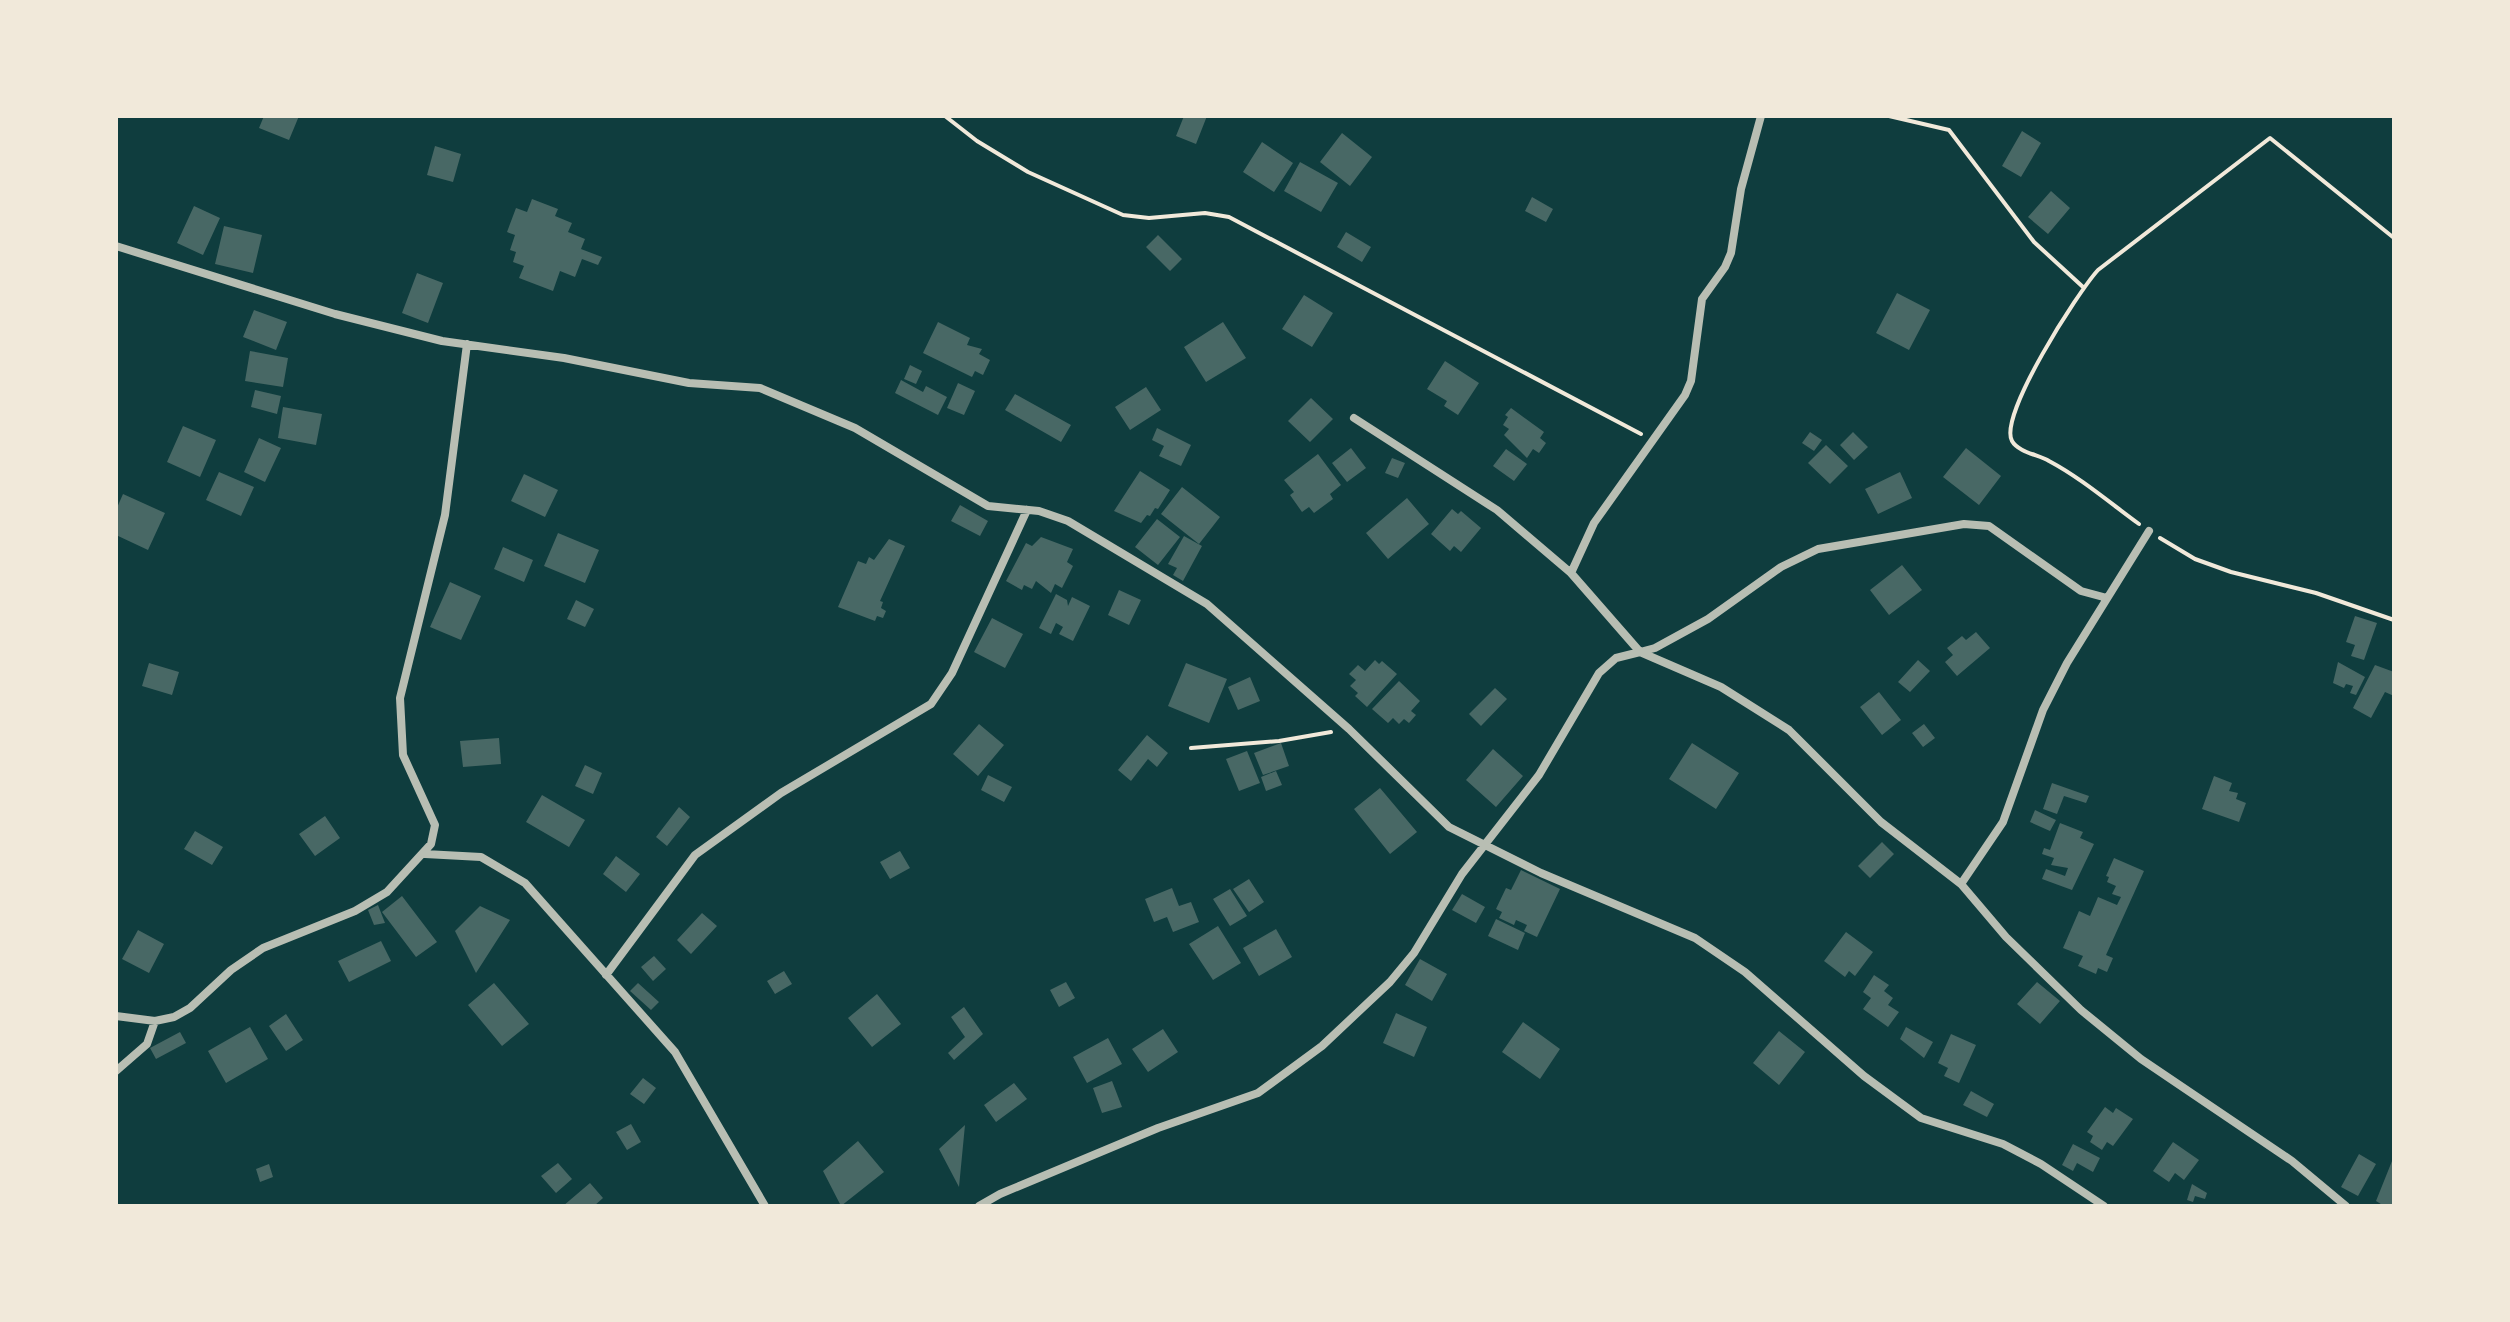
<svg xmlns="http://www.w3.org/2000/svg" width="2510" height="1322" font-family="Quicksand,sans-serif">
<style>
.building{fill:#486865}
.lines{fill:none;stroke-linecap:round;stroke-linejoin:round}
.path{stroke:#f1e9da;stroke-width:4}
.minor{stroke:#b8beb3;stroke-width:8}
</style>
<rect width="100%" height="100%" fill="#0f3d3e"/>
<!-- building -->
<path class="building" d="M264,116H299L289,140L259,128Z
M1184,116H1207L1196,144L1176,136Z
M2022,131L2041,143L2021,177L2002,166Z
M1342,133L1372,157L1350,186L1320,162Z
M1262,142L1293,163L1274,192L1243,172Z
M435,146L461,154L453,182L427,175Z
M1300,162L1338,183L1321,212L1284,191Z
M2051,191L2070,208L2048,234L2028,217Z
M1532,197L1553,209L1546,222L1525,211Z
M532,199L558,209L555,216L572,223L568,232L585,239L581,249L602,257L598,265L582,259L575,277L560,271L553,291L519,278L524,266L513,262L516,252L510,250L515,235L507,232L516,208L527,212Z
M194,206L220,218L203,255L177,243Z
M224,226L262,235L253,273L215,264Z
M1346,232L1371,247L1362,262L1337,247Z
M1158,235L1182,259L1170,271L1146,247Z
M417,273L443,283L428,323L402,313Z
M1897,293L1930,310L1909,350L1876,333Z
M1304,295L1333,313L1312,347L1282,329Z
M254,310L287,322L276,350L243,337Z
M938,322L970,338L967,345L982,349L979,354L990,360L983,375L975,371L972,377L923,353Z
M1223,322L1246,358L1206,382L1184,347Z
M250,351L288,358L283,387L245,381Z
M1445,361L1479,383L1458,415L1444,406L1447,401L1427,389Z
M910,365L922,371L916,384L904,379Z
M901,380L923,392L926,386L947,397L938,415L895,393Z
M958,383L975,391L964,415L947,408Z
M1146,387L1161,410L1130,430L1115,407Z
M255,390L281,396L277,414L251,407Z
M1015,394L1071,425L1061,442L1005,410Z
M1311,398L1333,419L1310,442L1288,421Z
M283,407L322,414L316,445L278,438Z
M1511,408L1544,432L1540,438L1546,443L1539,453L1533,449L1527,458L1504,435L1509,429L1503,425L1508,417L1505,415Z
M183,426L216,440L200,477L167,462Z
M1157,428L1191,445L1181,466L1159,456L1164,446L1152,440Z
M1810,432L1822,440L1814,451L1802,443Z
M1853,432L1868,447L1854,460L1840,445Z
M259,438L281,448L265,482L244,472Z
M1826,445L1848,466L1830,484L1808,463Z
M1351,448L1366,468L1347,482L1332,463Z
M1966,448L2001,476L1979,505L1943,477Z
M1506,449L1527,464L1514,481L1493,466Z
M1318,454L1341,485L1330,494L1333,499L1314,513L1309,507L1302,512L1290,495L1294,492L1284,480Z
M1392,458L1405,463L1398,478L1385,473Z
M1140,471L1170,490L1158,509L1155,508L1150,516L1147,515L1141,523L1114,511Z
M219,472L254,487L241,516L206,500Z
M1900,472L1912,498L1878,514L1865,489Z
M524,474L558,490L545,517L511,501Z
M1182,487L1220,517L1199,544L1161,514Z
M123,494L165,513L148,550L116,535V510Z
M1407,498L1429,524L1388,559L1366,533Z
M960,505L988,521L980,536L951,521Z
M1452,509L1458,514L1461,511L1481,528L1461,552L1454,546L1450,551L1431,534Z
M1157,519L1180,537L1158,565L1135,547Z
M558,533L599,550L585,583L544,566Z
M1184,536L1202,546L1183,581L1173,575L1177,568L1168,564Z
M1041,537L1073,549L1067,562L1073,566L1062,588L1055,584L1051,593L1036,581L1032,589L1024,585L1022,590L1006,581L1026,543L1032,546Z
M889,539L905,546L880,601L883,602L881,608L886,611L883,618L877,616L875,621L838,607L858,561L866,564L869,557L874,560Z
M503,547L533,560L524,582L494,569Z
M1902,565L1922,590L1889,615L1870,590Z
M450,582L481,596L461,640L430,627Z
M1119,590L1141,600L1129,625L1108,615Z
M1056,594L1067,600L1068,606L1072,597L1090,606L1073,641L1059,634L1063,627L1056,623L1051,634L1039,628Z
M576,600L594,609L585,627L567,619Z
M2355,616L2377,623L2364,660L2351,656L2355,645L2346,642Z
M992,618L1023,634L1005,668L974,652Z
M1976,632L1990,648L1957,676L1945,662L1953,655L1947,648L1962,636L1966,640Z
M1375,660L1379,664L1382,661L1397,674L1367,707L1355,696L1358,693L1350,686L1356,680L1349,674L1358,665L1365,671Z
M1918,660L1930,671L1910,692L1898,682Z
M2338,662L2365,677L2356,695L2350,693L2353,686L2346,684L2344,688L2333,683Z
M149,663L179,672L172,695L142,686Z
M1186,663L1227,679L1209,723L1168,706Z
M2375,665L2394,672V696L2385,692L2371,718L2353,708Z
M1250,677L1260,701L1238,710L1228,687Z
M1399,681L1420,701L1411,711L1416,715L1409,723L1404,719L1399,724L1393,718L1388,723L1372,709Z
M1495,688L1507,699L1481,726L1469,714Z
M1879,692L1901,720L1882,735L1860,707Z
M979,724L1004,745L978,776L953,754Z
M1924,724L1935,738L1923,747L1912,733Z
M1147,735L1168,753L1157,767L1148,759L1131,781L1118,770Z
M499,738L501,764L463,767L460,741Z
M1281,743L1289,766L1263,775L1254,753Z
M1692,743L1739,773L1716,809L1669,779Z
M1493,749L1523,776L1496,807L1466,780Z
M1247,751L1260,783L1239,791L1226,759Z
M585,765L602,773L593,794L575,786Z
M1276,771L1282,785L1266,791L1261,777Z
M988,775L1012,787L1004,802L981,790Z
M2214,776L2232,783L2229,791L2238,793L2236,799L2246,803L2239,822L2202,809Z
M2052,783L2089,796L2086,803L2064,796L2057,814L2043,809Z
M1380,788L1417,832L1390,854L1354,809Z
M542,795L585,820L569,847L526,822Z
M679,807L690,817L667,846L656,837Z
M2035,810L2056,820L2050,831L2030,822Z
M325,816L340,838L315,856L299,834Z
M2060,823L2083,832L2080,838L2094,844L2072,890L2042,879L2046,869L2065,876L2068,868L2051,865L2054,858L2042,854L2044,848L2050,850Z
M195,831L223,847L212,865L184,849Z
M1882,842L1894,854L1870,878L1858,866Z
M900,851L910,868L890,879L880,862Z
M616,856L640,874L626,892L603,874Z
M2114,858L2144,871L2106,955L2113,958L2107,972L2098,968L2096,974L2078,966L2083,956L2063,948L2079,911L2090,916L2098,897L2117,905L2121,897L2112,894L2116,886L2107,882L2109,877L2106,876Z
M1521,870L1560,889L1537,937L1524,931L1527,925L1516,920L1514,925L1499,918L1502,912L1496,909L1506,888L1511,890Z
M1249,879L1264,902L1249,912L1233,889Z
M1172,888L1179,906L1191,902L1199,922L1173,932L1167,917L1154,922L1145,899Z
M1230,889L1247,916L1230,926L1213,899Z
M1462,894L1485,907L1476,923L1452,910Z
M402,896L437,942L416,957L382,912Z
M378,905L385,923L374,925L368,910Z
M480,906L510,920L476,973L455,931Z
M702,913L717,926L691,954L677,940Z
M1496,919L1525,933L1518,950L1488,936Z
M1218,926L1241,963L1213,980L1189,944Z
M1276,929L1292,957L1259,976L1243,948Z
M138,930L164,944L149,973L122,959Z
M1846,932L1873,952L1855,976L1849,971L1845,977L1824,961Z
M381,941L391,961L349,982L338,961Z
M654,956L666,969L653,981L641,967Z
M1420,959L1447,974L1432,1001L1405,985Z
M784,971L792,984L775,994L767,981Z
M1874,975L1889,985L1884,991L1893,998L1888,1005L1899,1012L1888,1027L1863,1009L1871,998L1863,992Z
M1066,982L1075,998L1059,1007L1050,990Z
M2037,982L2060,1001L2040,1024L2017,1004Z
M494,983L529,1024L502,1046L468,1005Z
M638,983L659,1002L651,1010L630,991Z
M877,994L901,1024L872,1047L848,1018Z
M964,1007L983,1034L954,1060L948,1053L965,1037L951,1017Z
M1396,1013L1427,1027L1414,1057L1383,1043Z
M286,1014L303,1040L286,1051L269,1026Z
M1523,1022L1560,1049L1540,1079L1502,1052Z
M250,1027L268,1059L226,1083L208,1051Z
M1906,1027L1933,1042L1924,1058L1900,1039Z
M1163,1029L1178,1052L1148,1072L1132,1049Z
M1779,1031L1805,1052L1779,1085L1753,1063Z
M180,1032L186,1043L156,1059L150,1048Z
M1951,1034L1976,1045L1959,1083L1944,1076L1948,1068L1938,1063Z
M1108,1038L1122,1064L1087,1083L1073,1057Z
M643,1078L656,1088L644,1104L630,1094Z
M1112,1081L1122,1107L1102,1113L1093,1088Z
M1014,1083L1027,1099L996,1122L984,1105Z
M1971,1091L1994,1104L1987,1117L1963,1105Z
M2105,1107L2113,1113L2116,1108L2133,1119L2113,1146L2107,1142L2102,1150L2090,1142L2093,1136L2087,1132Z
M631,1124L641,1142L627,1150L616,1132Z
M965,1125L959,1187L939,1149Z
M858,1141L884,1172L841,1206L823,1171Z
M2173,1142L2199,1160L2184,1180L2175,1173L2169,1182L2153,1171Z
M2073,1144L2100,1158L2093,1172L2077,1163L2073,1171L2062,1165Z
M2359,1154L2376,1164L2358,1196L2341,1187Z
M2394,1156V1206H2384L2376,1201Z
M558,1163L572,1179L556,1193L541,1176Z
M269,1164L273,1177L260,1182L256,1169Z
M590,1183L603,1198L594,1206H563Z
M2192,1184L2207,1193L2205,1199L2195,1196L2193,1202L2187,1200Z"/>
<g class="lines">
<!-- path -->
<path class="path" d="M945,116L977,141L1028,172L1123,215L1149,218L1205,213L1229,217L1641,434
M1889,116L1949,130L2034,242L2083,287
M2139,524C2110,503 2081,478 2049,461C2039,455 2018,452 2012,441C1998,416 2078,292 2098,270L2270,138L2394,238
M2160,538L2195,559L2231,572L2316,593L2394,620
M1191,748L1279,741L1331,732"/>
<!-- minor -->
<path class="minor" d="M116,246L335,314L442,341L564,358L689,383L760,388L855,428L988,506L1039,511L1068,521L1207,604L1349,729L1449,827L1541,873L1695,938L1745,972L1864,1076L1921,1118L2003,1144L2041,1164L2104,1206
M1354,418L1497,510L1571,573L1640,652L1655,648L1708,619L1781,567L1818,549L1964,524L1989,526L2081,591L2107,598
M1571,573L1594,523L1685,395L1691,381L1702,299L1725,267L1731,253L1741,189L1761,116
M425,854L481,857L525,883L675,1052L765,1206
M1961,884L2003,822L2043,710L2067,663L2149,531
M606,975L695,855L781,793L931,704L952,673L1027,510
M116,1016L155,1021L174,1017L190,1008L231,970L263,948L355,911L387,892L431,844L435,825L403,755L400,698L445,515L467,344
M116,1071L147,1044L155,1021
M979,1206L1000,1194L1158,1128L1258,1093L1322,1046L1390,982L1414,953L1462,874L1539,775L1599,673L1616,658L1640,652L1721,687L1789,730L1881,822L1961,884L2006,937L2081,1010L2141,1059L2292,1161L2346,1206"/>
</g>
<!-- border -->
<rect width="2510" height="1322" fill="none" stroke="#f1e9da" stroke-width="236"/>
</svg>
